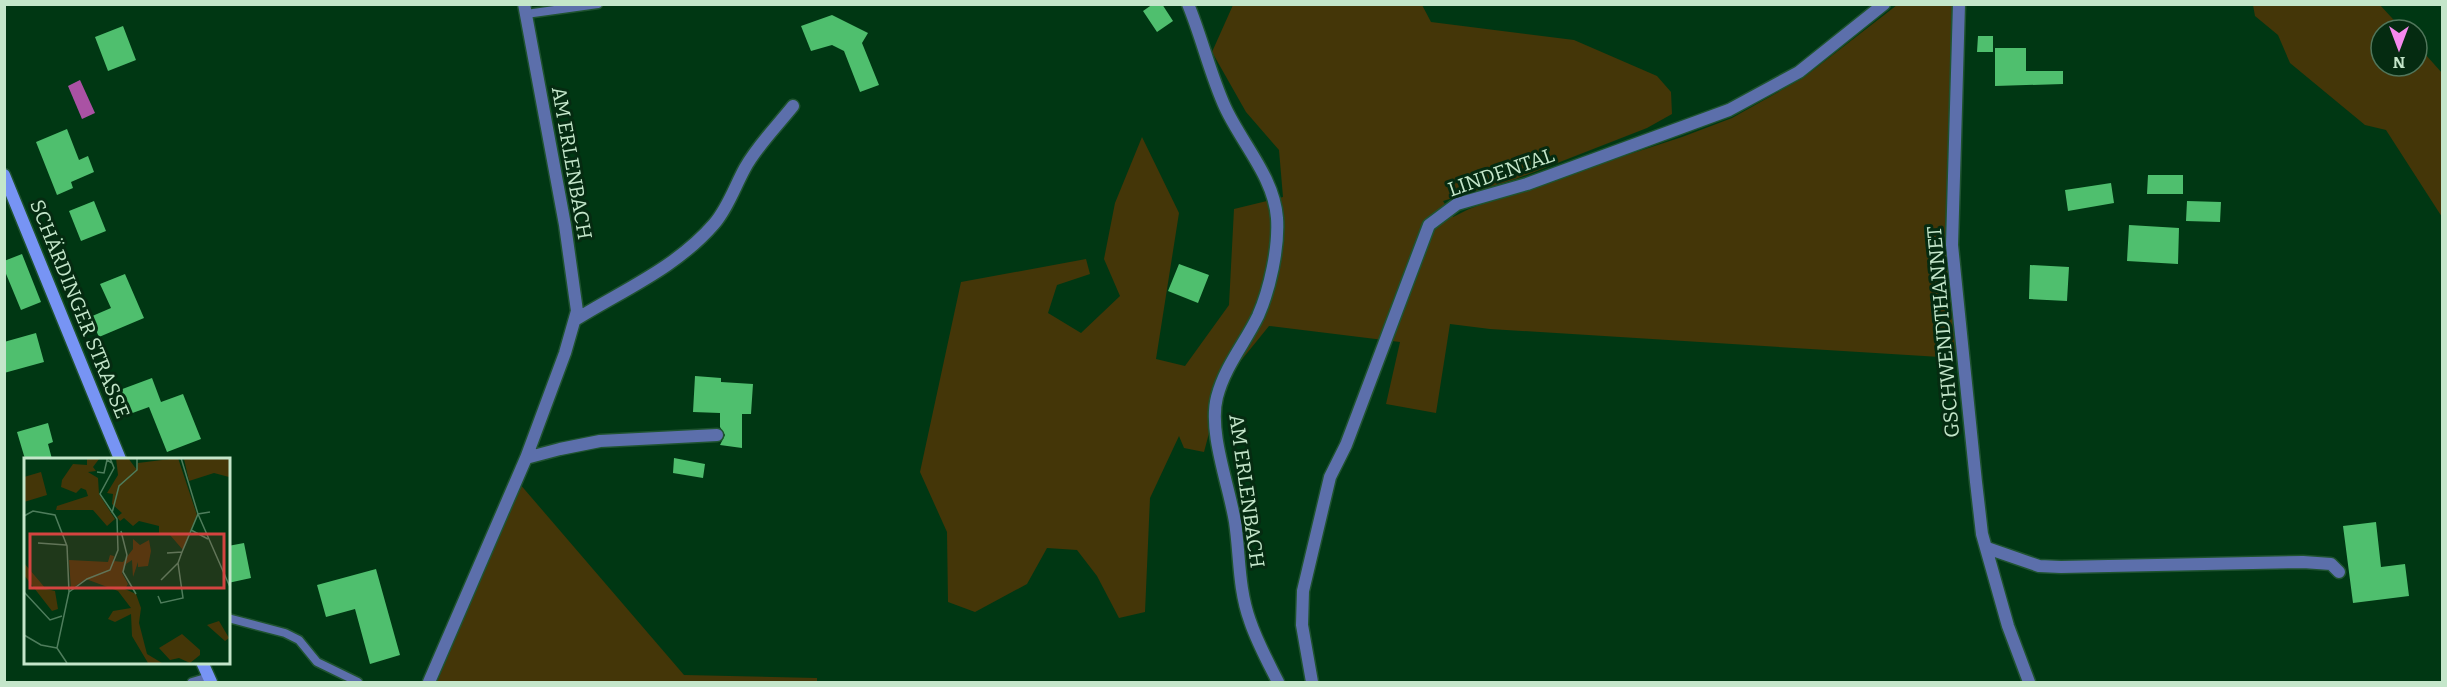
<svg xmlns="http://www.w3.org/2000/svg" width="2447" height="687" font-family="Bitter,serif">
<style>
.green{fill:#443608}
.water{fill:#aa52a4}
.building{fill:#4fbf6e}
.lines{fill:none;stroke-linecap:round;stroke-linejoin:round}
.lane-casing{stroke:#1f5330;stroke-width:11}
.street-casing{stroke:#1f5330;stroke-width:15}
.secondary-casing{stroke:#1f5330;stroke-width:15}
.lane{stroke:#5c6fab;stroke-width:8}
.street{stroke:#5c6fab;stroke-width:12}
.secondary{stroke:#7794f4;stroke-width:12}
.labels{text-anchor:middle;stroke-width:6;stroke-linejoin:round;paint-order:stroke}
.street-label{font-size:20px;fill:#c4e6ca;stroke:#052b11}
.inset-road{fill:none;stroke:#4e7d5c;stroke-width:1.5}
.view{fill:#d34440;fill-opacity:0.15;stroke:#d34440;stroke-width:3}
.inset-edge{fill:none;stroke:#c4e6ca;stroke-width:3}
</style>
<rect width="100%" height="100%" fill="#003713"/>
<!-- green -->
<path class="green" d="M1233,5H1422L1431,22L1574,40L1657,76L1671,92L1672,114L1647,128L1516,179L1443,201L1453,217L1469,209L1526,188L1682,137L1732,118L1803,78L1897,5H1953L1945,243L1956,351L1940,357L1490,329L1450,324L1436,413L1386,404L1400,342L1269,326L1222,384L1204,452L1184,448L1179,436L1150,498L1145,612L1119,618L1097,576L1077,550L1047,548L1027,584L975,612L948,602L947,532L920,472L961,282L1086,259L1090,274L1057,285L1048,313L1081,333L1120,296L1104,259L1115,203L1142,137L1179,213L1156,359L1185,366L1229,305L1234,209L1283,197L1279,150L1246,112L1212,52Z
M2253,5H2380L2403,30H2381V66H2417V45L2442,73V217L2386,130L2365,125L2290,63L2278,35L2255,16Z
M519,483L684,675L817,678V682H437Z"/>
<!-- water -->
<path class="water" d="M80,80L95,113L82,119L68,86Z"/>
<!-- building -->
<path class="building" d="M1153,4H1162L1173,21L1157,32L1143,11Z
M832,15L868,33L862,43L879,85L860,92L844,51L832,45L811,51L801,26Z
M123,26L136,60L108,71L95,37Z
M1978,36H1993V52H1977Z
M1995,48H2026V71H2063V84L1995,86Z
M67,129L79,160L88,156L94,172L71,182L73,188L57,195L36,142Z
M2148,175H2183V194H2147Z
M2111,183L2114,203L2068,211L2065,190Z
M94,201L106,231L81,241L69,211Z
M2187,201L2221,202L2220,222L2186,221Z
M2129,225L2179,228L2178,264L2127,261Z
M22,254L41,302L21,310L4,269V261Z
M1179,264L1209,275L1198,303L1168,291Z
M2030,265L2069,267L2067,301L2029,299Z
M125,274L144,318L99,337L90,317L111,308L100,284Z
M36,333L44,362L4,373V342Z
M695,376L721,378V382L753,384L751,414H742V448L720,445L725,435L720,427V413L693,412Z
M152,378L161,402L183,394L201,439L167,452L149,407L127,415L117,391Z
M48,423L53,442L48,444L52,459H25L17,432Z
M674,458L705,464L703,478L673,473Z
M2376,522L2381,567L2405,564L2409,596L2353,603L2343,526Z
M244,543L251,578L228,583V546Z
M376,569L400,655L370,664L355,609L326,617L317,585Z"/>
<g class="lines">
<defs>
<path id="lane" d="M526,14L598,4
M228,618L285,633L299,640L317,662L358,682
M192,682L209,677"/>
<path id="street" d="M524,4L565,225L577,311L565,353L526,458
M1188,4C1202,38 1210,74 1225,107C1242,144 1274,177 1277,218C1279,247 1270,289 1258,316C1245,343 1225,366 1217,397C1208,432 1229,485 1235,522C1240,555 1238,588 1250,621C1257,642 1268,662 1278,682
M1959,4L1952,245L1976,482L1982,534L2008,626L2029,682
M575,320C623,290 676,268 714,224C728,208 735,186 745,168C757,146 777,126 793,106
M1987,548L2039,566L2061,567L2303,562L2331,564L2339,572
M429,682L526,458L560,449L600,441L717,435
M1312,682L1302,625L1303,591L1330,477L1346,445L1429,225L1457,204L1527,184L1729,110L1799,72L1884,4"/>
<path id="secondary" d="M4,175L120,459
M202,662L211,682"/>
</defs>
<!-- lane casing -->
<use href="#lane" class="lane-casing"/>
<!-- street casing -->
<use href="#street" class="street-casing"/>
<!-- secondary casing -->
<use href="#secondary" class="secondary-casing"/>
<!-- lane -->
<use href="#lane" class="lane"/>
<!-- street -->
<use href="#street" class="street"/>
<!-- secondary -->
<use href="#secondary" class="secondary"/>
</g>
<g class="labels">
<!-- street labels -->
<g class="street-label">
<text transform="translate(572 163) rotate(80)" y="7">AM ERLENBACH</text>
<text transform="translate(1501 172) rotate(-19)" y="7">LINDENTAL</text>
<text transform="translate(80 309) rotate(68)" y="7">SCHÄRDINGER STRASSE</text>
<text transform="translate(1943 332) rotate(-95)" y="7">GSCHWENDTHANNET</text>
<text transform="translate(1247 491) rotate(82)" y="7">AM ERLENBACH</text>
</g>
</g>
<!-- overview -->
<g transform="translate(24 458)">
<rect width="206" height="206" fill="#003713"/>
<path d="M63,0L75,1L69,9L72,13L64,14L74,20L75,36L91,61L83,68L69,52H32L33,48L64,38L62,32L57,30L52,35L37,29L38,22L49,6L63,7ZM92,0H104L113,12L114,5L154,0L173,57L159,92L146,77L135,76V68L115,63L109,68L100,60L96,63L93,59L98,55L88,46L89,36L83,35L94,17ZM167,0H205V19L190,15L165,23L160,1ZM17,14L23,37L0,44V19ZM109,81L116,87L125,82L127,93L124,108L114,109V104L109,119L108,102L102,106L98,115L104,126L101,131L112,136L117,150L115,165L123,196L138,205H124L108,178L107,156L91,164L84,161L89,153L107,150L94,133L62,121L47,131L45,102L84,104L86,97L90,98L89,103L99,104L109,91ZM0,105L22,131L31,133L34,151L28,153L0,117ZM195,163L205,180L201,183L183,167ZM158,176L176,192V197L166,205L155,200L146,202L135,190Z" fill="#443608"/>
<path class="inset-road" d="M157,0L174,56L206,129M73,14L80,15L83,2L88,5M88,55L95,28L113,12V0M0,58L9,53L31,57L43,88L45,134L33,190M167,72L184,81M97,73L103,97L99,114L112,136M14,85L42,87M143,95L158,94L174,56L186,54M137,122L154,105M0,134L26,162L38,158M45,134L63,121L86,112L94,92L93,61L76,36L90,10L86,0M134,138L137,145L159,140L154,105L158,94M0,177L17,187L33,190M33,190L43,205"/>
<path class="view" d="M6,76H200V130H6Z"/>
<rect width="206" height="206" class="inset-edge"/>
</g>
<!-- border -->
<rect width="2447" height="687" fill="none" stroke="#c4e6ca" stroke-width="12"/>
<!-- north arrow -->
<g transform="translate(2399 48) rotate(180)"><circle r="28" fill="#052b11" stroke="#51765b" stroke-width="1.5"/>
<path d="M0-4.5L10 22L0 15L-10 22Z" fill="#f689ee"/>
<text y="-9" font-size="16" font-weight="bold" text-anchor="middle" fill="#c4e6ca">N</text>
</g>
</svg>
